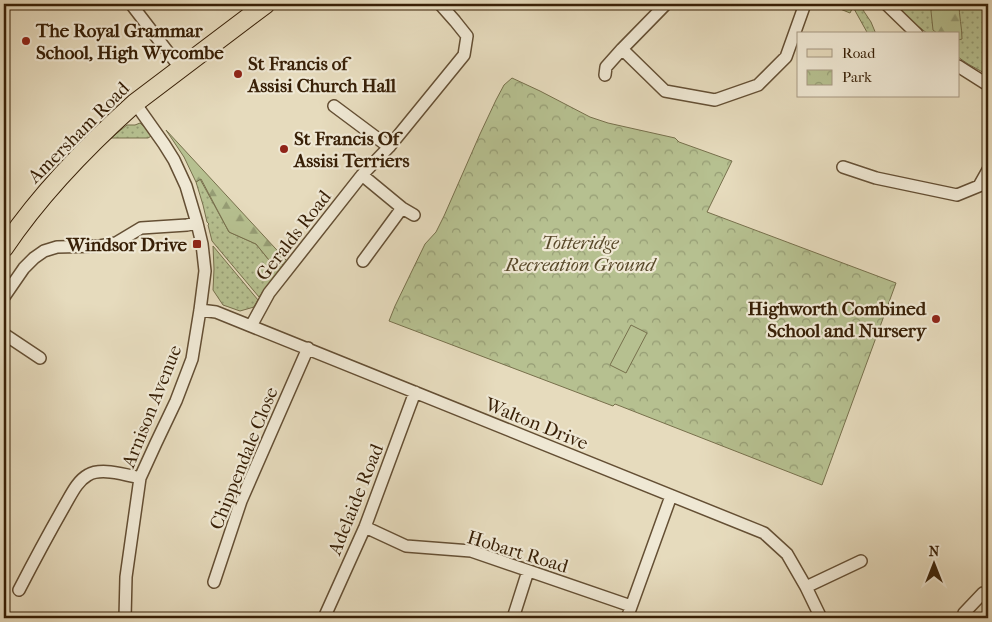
<svg xmlns="http://www.w3.org/2000/svg" width="992" height="622" font-family="'IM FELL French Canon',serif">
<style>
.grass{fill:url(#grass-dots);stroke:#77704c}
.forest{fill:url(#forest-firs);stroke:#77704c}
.park{fill:url(#park-crowns);stroke:#77704c}
.pitch{fill:#b6c090;stroke:#77704c}
.lines{fill:none;stroke-linecap:round;stroke-linejoin:round}
.minor-casing{stroke:#644f34;stroke-width:14}
.primary-casing{stroke:#382007;stroke-width:20}
.minor{stroke:#efe8d4;stroke-width:11}
.primary{stroke:#e6dbbd;stroke-width:18}
.poi-dot{fill:#8f2418;stroke:#efe8d4;stroke-width:2}
.labels{text-anchor:middle;stroke-width:4.5;stroke-linejoin:round;paint-order:stroke}
.poi-label{font-size:19px;font-weight:bold;fill:#382007;stroke:#efe8d4;text-anchor:start}
.street-label{font-size:19px;fill:#382007;stroke:#efe8d4}
.park-label{font-size:19px;font-style:italic;fill:#584829;stroke:#efe8d4}
</style>
<defs>
<pattern id="grass-dots" width="8" height="8" patternUnits="userSpaceOnUse" patternTransform="scale(1.25)"><rect width="8" height="8" fill="#b6c090"/><path d="M2 2h.1M6 6h.1" fill="none" stroke="#959c74" stroke-width="1.8" stroke-linecap="round"/></pattern>
<pattern id="forest-firs" width="22" height="20" patternUnits="userSpaceOnUse" patternTransform="scale(1.25)"><rect width="22" height="20" fill="#b6c090"/><path d="M5 1l3.5 6h-7zM16 11l3.5 6h-7z" fill="#959c74"/></pattern>
<pattern id="park-crowns" width="20" height="18" patternUnits="userSpaceOnUse" patternTransform="scale(1.25)"><rect width="20" height="18" fill="#b6c090"/><path d="M2 6a3 3 0 1 1 6 0M12 15a3 3 0 1 1 6 0" fill="none" stroke="#959c74"/></pattern>
</defs>
<rect width="100%" height="100%" fill="#e6dbbd"/>
<filter id="stains"><feTurbulence type="fractalNoise" baseFrequency=".004" numOctaves="4"/><feColorMatrix values="0 0 0 0 .2 0 0 0 0 .09 0 0 0 0 .02 0 0 0 .5 -.17"/></filter>
<radialGradient id="worn" r=".72"><stop offset=".6" stop-color="#630" stop-opacity="0"/><stop offset="1" stop-color="#630" stop-opacity=".3"/></radialGradient>
<!-- grass -->
<path class="grass" d="M828,4H859L871,22L876,34H868L853,7L850,13Z
M896,4H988V75L968,64L958,57V34H928L909,19Z
M112,101L119,109L110,117L102,110Z
M140,123L153,135L148,138H111L127,125H135Z
M200,179L229,232L256,244L269,260L283,265L259,297L212,241L208,225L209,224L207,222L203,205L196,182Z
M213,246L258,300L254,307L240,311L223,305L213,290L214,269Z"/>
<!-- forest -->
<path class="forest" d="M932,4H959C959,16 962,27 962,39L958,40V34H938L933,30L931,11Z
M166,130L287,261L283,265L269,260L256,244L229,232L201,179L196,182L184,157Z"/>
<!-- park -->
<path class="park" d="M512,78L540,91L590,117L608,123L675,138L679,142L732,161L707,212L896,283L822,485L615,404L613,406L389,321L395,306L425,244L436,232L444,216L480,134L496,100L504,85Z"/>
<!-- pitch -->
<path class="pitch" d="M631,325L647,333L626,373L610,365Z"/>
<g class="lines">
<defs>
<path id="minor" d="M131,4L181,69
M666,4L622,49L665,91L715,100L758,85L786,57L805,4
M886,4L917,34
M958,66L988,85
M605,75L606,67L622,49
M334,106L389,147
M843,167L876,178L957,195L979,186L988,170
M362,175L402,208L414,215
M363,261L402,208
M4,297L24,268L34,258L44,251L57,247L100,246L116,243L141,228L187,225L197,223
M200,310L216,312L764,533L787,554L806,587L821,618
M251,326L269,293L362,175L389,147L464,55L467,36L455,21L440,4
M4,334L40,358
M365,527L406,546L471,551L631,606
M214,582L241,501L308,348
M806,587L861,561
M19,590C34,561 49,533 65,505C71,495 77,481 88,475C101,467 127,475 140,478
M125,618L126,577L140,478L156,443L176,401L192,359L200,310L205,271L202,244L197,223L186,186L174,160L164,144L135,103
M324,618L365,527L415,392
M513,618L528,571
M627,618L671,496
M963,618L964,613L983,593H988"/>
<path id="primary" d="M4,248C40,194 86,147 135,103L266,4"/>
</defs>
<!-- minor casing -->
<use href="#minor" class="minor-casing"/>
<!-- primary casing -->
<use href="#primary" class="primary-casing"/>
<!-- minor -->
<use href="#minor" class="minor"/>
<!-- primary -->
<use href="#primary" class="primary"/>
</g>
<!-- markers -->
<g class="poi-dot">
<circle cx="26" cy="41" r="5"/>
<circle cx="238" cy="74" r="5"/>
<circle cx="284" cy="149" r="5"/>
<rect x="192" y="239" width="10" height="10" rx="2.5"/>
<circle cx="936" cy="319" r="5"/>
</g>
<g class="labels">
<!-- poi labels -->
<g class="poi-label">
<text x="36" y="37">The Royal Grammar<tspan x="36" dy="22">School, High Wycombe</tspan></text>
<text x="248" y="70">St Francis of<tspan x="248" dy="22">Assisi Church Hall</tspan></text>
<text x="294" y="145">St Francis Of<tspan x="294" dy="22">Assisi Terriers</tspan></text>
<text x="187" y="251" text-anchor="end">Windsor Drive</text>
<text x="926" y="315" text-anchor="end">Highworth Combined<tspan x="926" dy="22">School and Nursery</tspan></text>
</g>
<!-- street labels -->
<g class="street-label">
<text transform="translate(78 132) rotate(-45)" y="7">Amersham Road</text>
<text transform="translate(293 235) rotate(-52)" y="7">Geralds Road</text>
<text transform="translate(151 406) rotate(-68)" y="7">Arnison Avenue</text>
<text transform="translate(537 423) rotate(22)" y="7">Walton Drive</text>
<text transform="translate(243 458) rotate(-68)" y="7">Chippendale Close</text>
<text transform="translate(355 499) rotate(-68)" y="7">Adelaide Road</text>
<text transform="translate(518 551) rotate(17)" y="7">Hobart Road</text>
</g>
<!-- park labels -->
<g class="park-label">
<text x="580" y="249">Totteridge<tspan x="580" dy="22">Recreation Ground</tspan></text>
</g>
</g>
<!-- margin -->
<rect width="992" height="622" fill="none" stroke="#e6dbbd" stroke-width="20"/>
<rect x="5" y="5" width="982" height="612" fill="none" stroke="#382007" stroke-width="2.5"/>
<rect x="10" y="10" width="972" height="602" fill="none" stroke="#382007"/>
<!-- legend -->
<rect x="797" y="32" width="162" height="65" fill="#efe8d4" stroke="#a69882"/>
<rect x="807" y="49" width="25" height="8" fill="#e6dbbd" stroke="#a69882"/>
<text x="842" y="58" font-size="15" fill="#382007">Road</text>
<rect x="807" y="70" width="25" height="15" fill="url(#park-crowns)" stroke="#a69882"/>
<text x="842" y="82" font-size="15" fill="#382007">Park</text>
<!-- north arrow -->
<g transform="translate(934 564)" stroke="#efe8d4" stroke-width="4" paint-order="stroke">
<path d="M0-4L9 19L0 12L-9 19Z" fill="#382007"/>
<text y="-8" font-size="14" font-weight="bold" text-anchor="middle" fill="#382007">N</text>
</g>
<rect width="100%" height="100%" filter="url(#stains)"/>
<rect width="100%" height="100%" fill="url(#worn)"/>
</svg>
